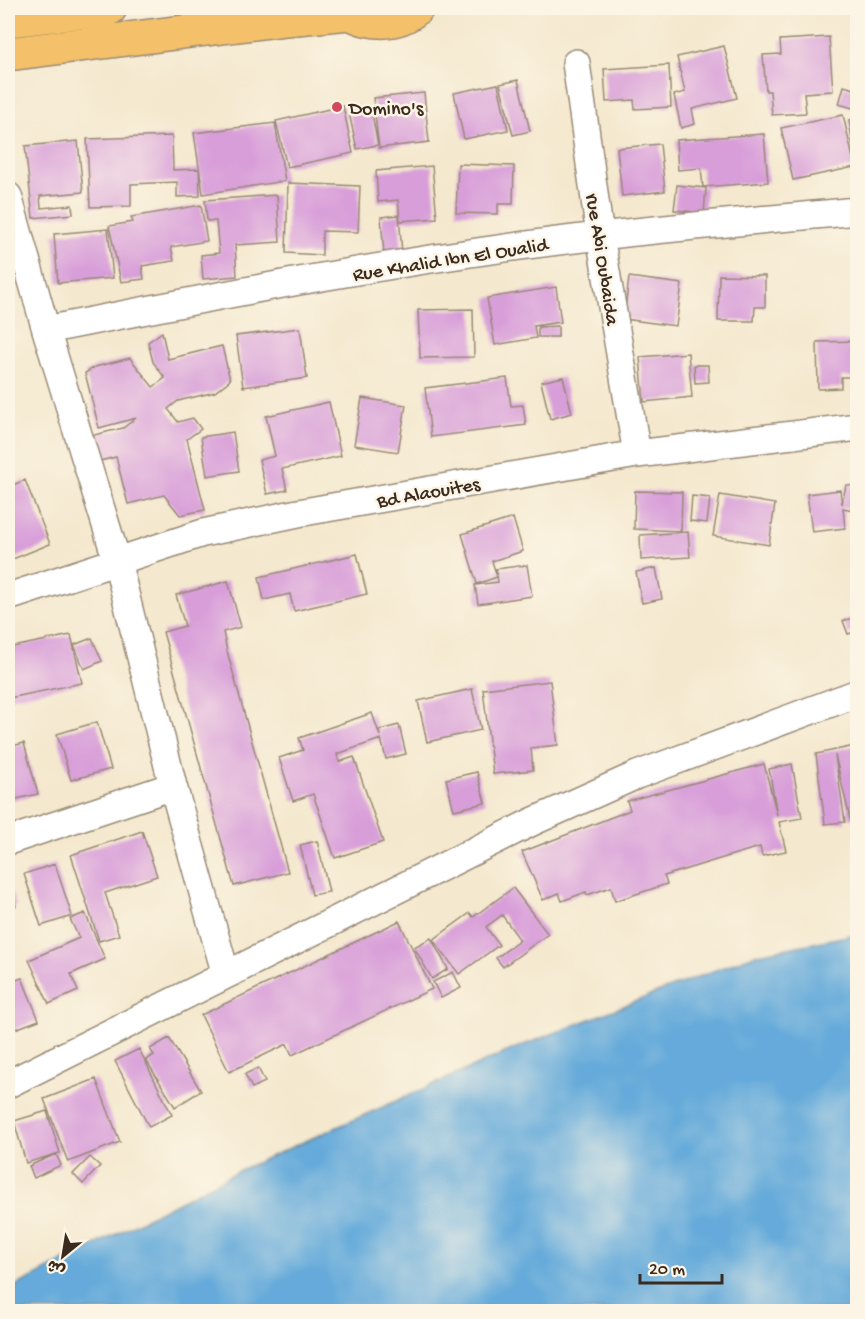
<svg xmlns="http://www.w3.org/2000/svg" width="865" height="1319" font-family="'Gochi Hand','Playpen Sans Arabic',sans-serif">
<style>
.water{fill:#65aada;stroke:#506a7c;stroke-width:1.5}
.building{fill:#d89ed9}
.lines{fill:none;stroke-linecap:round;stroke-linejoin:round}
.street-casing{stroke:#988976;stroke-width:30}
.primary-casing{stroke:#988976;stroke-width:36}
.street{stroke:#fff;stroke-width:27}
.primary{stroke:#f4c16a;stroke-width:33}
.poi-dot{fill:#d1495b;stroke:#fcf5e5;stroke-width:2}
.labels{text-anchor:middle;stroke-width:5;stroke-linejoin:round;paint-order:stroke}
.poi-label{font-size:20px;fill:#3b2a1e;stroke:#fcf5e5;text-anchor:start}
.street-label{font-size:20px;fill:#3b2a1e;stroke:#fcf5e5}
</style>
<rect width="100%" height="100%" fill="#fcf5e5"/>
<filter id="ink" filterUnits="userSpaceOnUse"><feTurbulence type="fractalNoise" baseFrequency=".0167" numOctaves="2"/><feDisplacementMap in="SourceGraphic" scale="12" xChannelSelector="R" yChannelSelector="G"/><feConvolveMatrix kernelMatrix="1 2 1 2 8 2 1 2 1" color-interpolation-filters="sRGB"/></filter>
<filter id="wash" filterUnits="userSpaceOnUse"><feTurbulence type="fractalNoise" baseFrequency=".008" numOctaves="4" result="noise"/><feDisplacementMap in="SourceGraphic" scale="24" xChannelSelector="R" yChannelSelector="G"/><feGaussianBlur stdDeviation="1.35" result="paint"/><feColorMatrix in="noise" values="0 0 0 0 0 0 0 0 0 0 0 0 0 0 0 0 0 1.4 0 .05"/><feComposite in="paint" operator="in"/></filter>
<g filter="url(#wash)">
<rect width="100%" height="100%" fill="#f4e8ce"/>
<!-- water -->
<path class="water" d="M857,934V1311H8V1290L240,1170L516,1048L754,955Z"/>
<g id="blocks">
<!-- building -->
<path class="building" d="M829,37L833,91L804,93L806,113L772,115L770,91H766L763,55L781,54L780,40Z
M724,46L737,98L692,109L695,124L681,128L674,95L685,92L677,57Z
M669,65L671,107L635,109L634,100L606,102L604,69Z
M518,80L530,131L513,135L500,84Z
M498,84L508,130L464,139L454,93Z
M844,86L858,90L856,109L839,104Z
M424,93L429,142L379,148L373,98Z
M343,106L353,153L287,167L276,121Z
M371,109L378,145L357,149L349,113Z
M843,115L855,167L793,180L781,128Z
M858,119V169H856L849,120Z
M275,123L285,181L203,194L194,133Z
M764,134L768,182L703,187L701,168L678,170L676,140Z
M172,136L173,170L199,169L200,196L177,197V182L131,184V206L90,207L87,139Z
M78,141L83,192L40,196L41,208L72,205L73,214L33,218L25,146Z
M660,144L665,191L622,196L617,148Z
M458,164L514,166L513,204H498V214L456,213Z
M432,166L437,218L400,221L398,200L378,202L376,171Z
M288,183L360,186L358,232L322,231V255L286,253Z
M677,185L706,188L704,213L674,210Z
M277,195L280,242L235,245L237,276L203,279L201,255L219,253L216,221H207L205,200Z
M201,205L207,241L171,247L174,261L142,266L144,279L121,282L109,226L133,222L131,217Z
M399,215L402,253L384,254L381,217Z
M108,229L113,278L58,283L54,234Z
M719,275L765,276V307H755L754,321H718Z
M629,277L682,284L676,326L624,319Z
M556,287L561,322L534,326L536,338L495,345L487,298Z
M473,309L474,357L420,358L418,310Z
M558,326V337H538V327Z
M300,328L307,378L243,387L236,336Z
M162,332L168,359L222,346L230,380L215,392L178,401L168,409L178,422L193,418L201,429L187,439L205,510L180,515L164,495L128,504L116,457L96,462L90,436L123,428L136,418L99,428L85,373L95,367L130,358L153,387L165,378L153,362L148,342Z
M858,341V377H841V388L818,389L817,342Z
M688,353L692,397L644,402L640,357Z
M694,365H708L709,382L695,383Z
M563,377L572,413L550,419L541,382Z
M507,378L511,406L523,405L526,425L431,437L425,388Z
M362,398L406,405L398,452L354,445Z
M329,402L341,456L282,469L287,490L267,494L259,460L275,456L266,416Z
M233,432L239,471L207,476L201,437Z
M25,480L50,544L8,561V487Z
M846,485L858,487V511L843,508L845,528L812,532L807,494L840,490L842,504Z
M635,491L682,492L681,531L634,529Z
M720,495L775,504L769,545L713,536Z
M692,496L710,498L707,523L690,521Z
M513,518L523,551L492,561L497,577L477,584L462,534Z
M688,532L690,557L641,560L640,535Z
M357,554L367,594L294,611L290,594L264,600L259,577Z
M527,565L532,596L478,604L475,585L498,582L496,569Z
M656,568L662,599L642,603L636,572Z
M228,581L241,627L223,632L227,651L288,872L234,886L163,632L185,626L176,595Z
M858,616V631L848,634L843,621Z
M71,635L82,683L9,698L8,690V648Z
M92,638L102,661L84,669L74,645Z
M550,681L558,745L531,748L533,770L493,774L483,689Z
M472,689L481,730L427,742L418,701Z
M372,713L380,736L379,730L399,725L406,754L386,759L381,739L337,754L339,762L354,757L383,842L335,858L313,794L293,801L279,758L303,750L299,738Z
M97,722L111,769L71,780L57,734Z
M24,743L38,794L8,801V747Z
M855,746L858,758V817L850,819L835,755L845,822L825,824L816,754Z
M764,764L777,815L769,769L792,764L802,818L779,822L786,851L762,856L760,847L739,853L664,876L667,884L615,901L611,887L587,895L586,892L562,901L559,893L543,900L522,852L630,810L627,801Z
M477,772L485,803L454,810L446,779Z
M142,831L157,876L105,893L119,935L99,941L71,855Z
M317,841L329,892L312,895L300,845Z
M55,864L72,916L41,926L24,874Z
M8,881L16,906L8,909Z
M513,888L548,934L503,967L496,958L520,940L502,915L486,927L499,945L459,974L433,940L470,913L473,917Z
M85,913L105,959L71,974L78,991L49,1004L29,960L79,938L70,919Z
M399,921L432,989L292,1055L287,1044L229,1072L201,1015Z
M431,938L448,969L432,979L414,947Z
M453,972L461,988L441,998L433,982Z
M22,978L39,1020L10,1031L8,1023V983Z
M169,1038L201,1091L175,1107L146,1060L154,1055L150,1049Z
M139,1049L172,1115L149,1127L115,1061Z
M258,1068L265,1082L252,1088L245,1074Z
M96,1079L120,1142L68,1162L44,1099Z
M47,1111L60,1153L56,1154L61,1165L34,1178L29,1166L56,1154L26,1163L14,1121Z
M90,1157L100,1166L83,1184L73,1174Z"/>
</g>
</g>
<g filter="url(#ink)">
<use href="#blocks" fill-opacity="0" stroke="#988976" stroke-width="1.5"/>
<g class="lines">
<defs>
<path id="street" d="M576,63L600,236L637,454
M8,196L46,330L117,561L173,786L226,975
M46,330C229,293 414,257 600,236C686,226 772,219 858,211
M8,597L203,533L298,513L637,454L858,427
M8,841L173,786
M8,1084L532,822L637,775L858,693"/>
<path id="primary" d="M342,8C365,24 395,27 417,8
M8,20L110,8
M8,54L286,19L350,13"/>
</defs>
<!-- street casing -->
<use href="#street" class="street-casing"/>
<!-- primary casing -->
<use href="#primary" class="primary-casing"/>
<!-- street -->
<use href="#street" class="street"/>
<!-- primary -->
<use href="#primary" class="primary"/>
</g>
</g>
<!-- markers -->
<circle class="poi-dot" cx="337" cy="107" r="6"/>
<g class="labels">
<!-- poi labels -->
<g class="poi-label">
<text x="349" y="114">Domino's</text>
</g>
<!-- street labels -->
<g class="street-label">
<text transform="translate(450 258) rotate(-9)" y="7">Rue Khalid Ibn El Oualid</text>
<text transform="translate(604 259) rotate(81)" y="7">rue Abi Oubaida</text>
<text transform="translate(428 491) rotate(-10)" y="7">Bd Alaouites</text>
</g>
</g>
<!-- margin -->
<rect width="865" height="1319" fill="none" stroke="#fcf5e5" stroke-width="30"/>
<!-- north arrow -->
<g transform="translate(63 1256) rotate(210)" stroke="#fcf5e5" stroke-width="4.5" paint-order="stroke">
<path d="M0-4.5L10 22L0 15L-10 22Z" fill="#3b2a1e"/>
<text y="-9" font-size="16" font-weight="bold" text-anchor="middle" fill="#3b2a1e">ش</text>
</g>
<!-- scale -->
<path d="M640 1274v9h82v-9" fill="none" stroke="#3b2a1e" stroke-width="3"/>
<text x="649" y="1274" font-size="18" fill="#3b2a1e" stroke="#fcf5e5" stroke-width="4.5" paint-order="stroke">20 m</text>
</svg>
